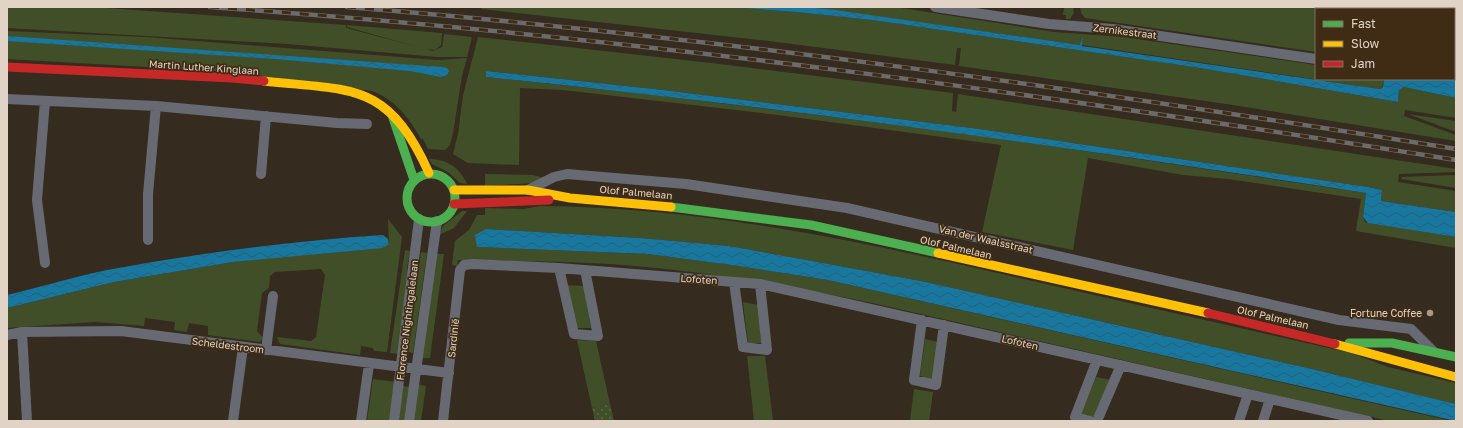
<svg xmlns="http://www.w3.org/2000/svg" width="1463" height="428" font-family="'Golos Text',sans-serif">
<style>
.green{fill:#414f28}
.park{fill:url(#park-dots)}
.water{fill:url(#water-waves)}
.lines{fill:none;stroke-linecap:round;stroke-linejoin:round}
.street{stroke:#676a73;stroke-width:10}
.fast{stroke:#4caf50;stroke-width:9}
.slow{stroke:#ffc107;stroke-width:9}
.jam{stroke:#c62828;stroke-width:9}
.rail-casing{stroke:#6c6b6c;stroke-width:4.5}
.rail{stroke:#402c15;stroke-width:3;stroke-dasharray:9;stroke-linecap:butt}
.poi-dot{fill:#a5998c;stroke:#402c15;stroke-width:1.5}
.labels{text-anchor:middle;stroke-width:3.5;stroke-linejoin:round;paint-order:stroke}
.street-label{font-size:10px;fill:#e1d4c7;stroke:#402c15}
.poi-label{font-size:10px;fill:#e1d4c7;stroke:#402c15;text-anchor:end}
</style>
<defs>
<pattern id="park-dots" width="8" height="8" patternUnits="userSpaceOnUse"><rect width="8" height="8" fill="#414f28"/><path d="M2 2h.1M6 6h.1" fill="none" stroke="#5c6746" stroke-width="1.8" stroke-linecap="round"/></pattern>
<pattern id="water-waves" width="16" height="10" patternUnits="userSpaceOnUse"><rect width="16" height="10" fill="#17779e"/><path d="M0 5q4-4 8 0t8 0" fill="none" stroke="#296177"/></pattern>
</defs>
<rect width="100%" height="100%" fill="#362b1f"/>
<!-- green -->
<path class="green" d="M7,7H92L346,25V28L433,51L442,47L444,34L472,37L467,57H437L287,44L7,28Z
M482,7H731L796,12L872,20L1200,68L1398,102L1399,90L1404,87L1456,98V118L1405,110L1404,116L1456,135V141L1233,105L959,66L961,48H957L955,65L777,42L481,9Z
M806,7H895L1054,32L1123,37L1316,65V79H1384L1382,87L1380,89L1082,45L1083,36L1081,45Z
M1064,7H1073L1074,13L1070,19H1066V15H1063Z
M1080,7H1331V9H1316V52L1085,18L1081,13Z
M347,25L442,33L441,45L435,50L425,49L347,27Z
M7,31L146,37L437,60L467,58L462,76L453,133L450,145L445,150L428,149L423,139H421C409,118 396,100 372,91L233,72L7,59Z
M478,37L711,63L953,93L952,111L956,112L958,94L1456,169V172L1399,174L1398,182L1456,191V212L1381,201L1382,190L1368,187L972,128L663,90L487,71L486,77L663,96L971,134L1366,193L1363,217L1365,222L1456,237V248L1356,231L1361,199L1228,179L1183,175L1088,158L1073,250L982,232L1001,145L778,115L563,90L520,88L519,165L468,163L453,154L458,134L463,95Z
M1408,114L1456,121V132Z
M429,159C446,159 460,167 467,184L460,183L448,172L432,164Z
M485,174L533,175L544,178L535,183L485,186Z
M1456,175V188L1401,179L1402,177Z
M540,206C701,207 859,241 1015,277C1127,302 1239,328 1351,353L1388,367L1456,383V404L1312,369L926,282L834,265L729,246L640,238L486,229L477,247L648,254L731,265L828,280L1452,421H1389L877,304C789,286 700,270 610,264C560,261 509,261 458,260L457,266L452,265L455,241L469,230L477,215H485V208L524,209Z
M462,211H467L454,228L439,235L443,226Z
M388,219L402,237L387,352L374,351L373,348L361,346L360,355L280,344L277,337L311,341L316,337L325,275L321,269L275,272L270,276L269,288L262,293L257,331L263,338L260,342L208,335V326L189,323L187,332L174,330L175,322L145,318L144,326L95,322L7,328V308L114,282L233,262L389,244Z
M405,250L410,251L407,268L409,279L399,354L390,353Z
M421,252L427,253L413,353L408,352Z
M435,254H444L430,358H420Z
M566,285L584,286L591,328H577Z
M743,302L759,305L761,343H748Z
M925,339L938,342L933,378L931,379L920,376Z
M577,340L596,341L610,404L592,408Z
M747,356H765L773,421H754Z
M1096,377L1112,380L1095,419L1081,415Z
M373,379L396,382L390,421H367Z
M417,384L426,386L421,421H413Z
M403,386L409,387L404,421H398Z
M914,389L933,392L929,421H910Z"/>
<!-- park -->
<path class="park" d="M610,404L614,421H595L592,408Z"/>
<!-- water -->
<path class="water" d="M731,7H806L835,10L1080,45L1083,36L1082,46L1380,89L1383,87L1384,79H1454V69L1456,70V98L1404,87L1399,90L1398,102L1200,68L872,20L796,12Z
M7,36L442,67L447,68L449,71L447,75L441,77L410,71L276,59L7,41Z
M486,71L663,90L972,128L1368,187L1382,190L1381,201L1456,212V237L1368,223L1363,217L1366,193C1073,147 780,107 486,77Z
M486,229L640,238L729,246L834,265L926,282L1312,369L1456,404V421L828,280L731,265L648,254L477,247L475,235Z
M383,235L388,239L389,244L382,248L233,262L114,282L7,308V295C40,287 73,277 107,270C199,253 290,241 383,235Z"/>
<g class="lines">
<!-- street -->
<path class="street" d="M935,7L1049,24L1113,29L1316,59
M1454,50H1456
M7,99L156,106L337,123L367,124
M45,101L37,200L45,263
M261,174L266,116
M528,190L554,177L567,174L686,184L847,208L1339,320L1411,329L1433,351
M148,240V194L156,106
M559,268L574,334L598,336L585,270
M734,282L743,347L767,350L760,284
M922,320L914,380L936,385L944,325
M22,332L27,421
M7,335L22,332L121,331L449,373
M266,350L273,296
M233,421L243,347
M361,421L369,364
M394,421L419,219
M409,421L437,221
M443,421L460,270L464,265L473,264L559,268L760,284L1368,421
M1090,421L1075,417L1097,360
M1097,421L1121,365
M1239,421L1248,394
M1263,421L1270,399"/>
<!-- fast -->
<path class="fast" d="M393,118L414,180
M407 198a24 24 0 1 1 48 0a24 24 0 1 1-48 0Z
M671,207L811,225L938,253
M1349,343H1392L1456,357"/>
<!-- slow -->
<path class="slow" d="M264,81C354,91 387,81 429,173
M454,190H528L570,198L671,207
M938,253L1208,313
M1335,344L1456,377"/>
<!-- jam -->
<path class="jam" d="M7,67L232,78L264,81
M454,204L549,200
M1208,313L1335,344"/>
<defs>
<path id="rail" d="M210,7C628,36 1042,94 1456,160
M347,7C718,37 1088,90 1456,149"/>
</defs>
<!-- rail casing -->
<use href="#rail" class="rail-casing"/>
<!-- rail -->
<use href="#rail" class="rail"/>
</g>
<!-- markers -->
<circle class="poi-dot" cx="1430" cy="313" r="4"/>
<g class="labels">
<!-- street labels -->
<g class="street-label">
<text transform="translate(1125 31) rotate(7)" y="4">Zernikestraat</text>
<text transform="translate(204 67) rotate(4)" y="4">Martin Luther Kinglaan</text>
<text transform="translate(636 192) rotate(5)" y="4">Olof Palmelaan</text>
<text transform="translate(986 239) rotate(13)" y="4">Van der Waalsstraat</text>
<text transform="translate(956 247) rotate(13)" y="4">Olof Palmelaan</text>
<text transform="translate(699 279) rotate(4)" y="4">Lofoten</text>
<text transform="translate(1273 317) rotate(13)" y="4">Olof Palmelaan</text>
<text transform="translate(407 320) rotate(-83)" y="4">Florence Nightingalelaan</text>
<text transform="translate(453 338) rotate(-84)" y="4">Sardinië</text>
<text transform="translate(1020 342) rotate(13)" y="4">Lofoten</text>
<text transform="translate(228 345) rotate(7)" y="4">Scheldestroom</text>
</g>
<!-- poi labels -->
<g class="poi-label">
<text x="1422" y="317">Fortune Coffee</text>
</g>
</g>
<!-- border -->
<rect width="1463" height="428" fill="none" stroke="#e1d4c7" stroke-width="16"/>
<!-- legend -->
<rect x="1315" y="8" width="140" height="72" fill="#402c15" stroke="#806f5c"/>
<rect x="1323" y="21" width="20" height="6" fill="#4caf50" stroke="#806f5c"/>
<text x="1351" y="28" font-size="12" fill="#e1d4c7">Fast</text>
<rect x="1323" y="41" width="20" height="6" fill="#ffc107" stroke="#806f5c"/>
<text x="1351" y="48" font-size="12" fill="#e1d4c7">Slow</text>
<rect x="1323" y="61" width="20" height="6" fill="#c62828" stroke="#806f5c"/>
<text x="1351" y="68" font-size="12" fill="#e1d4c7">Jam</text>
</svg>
